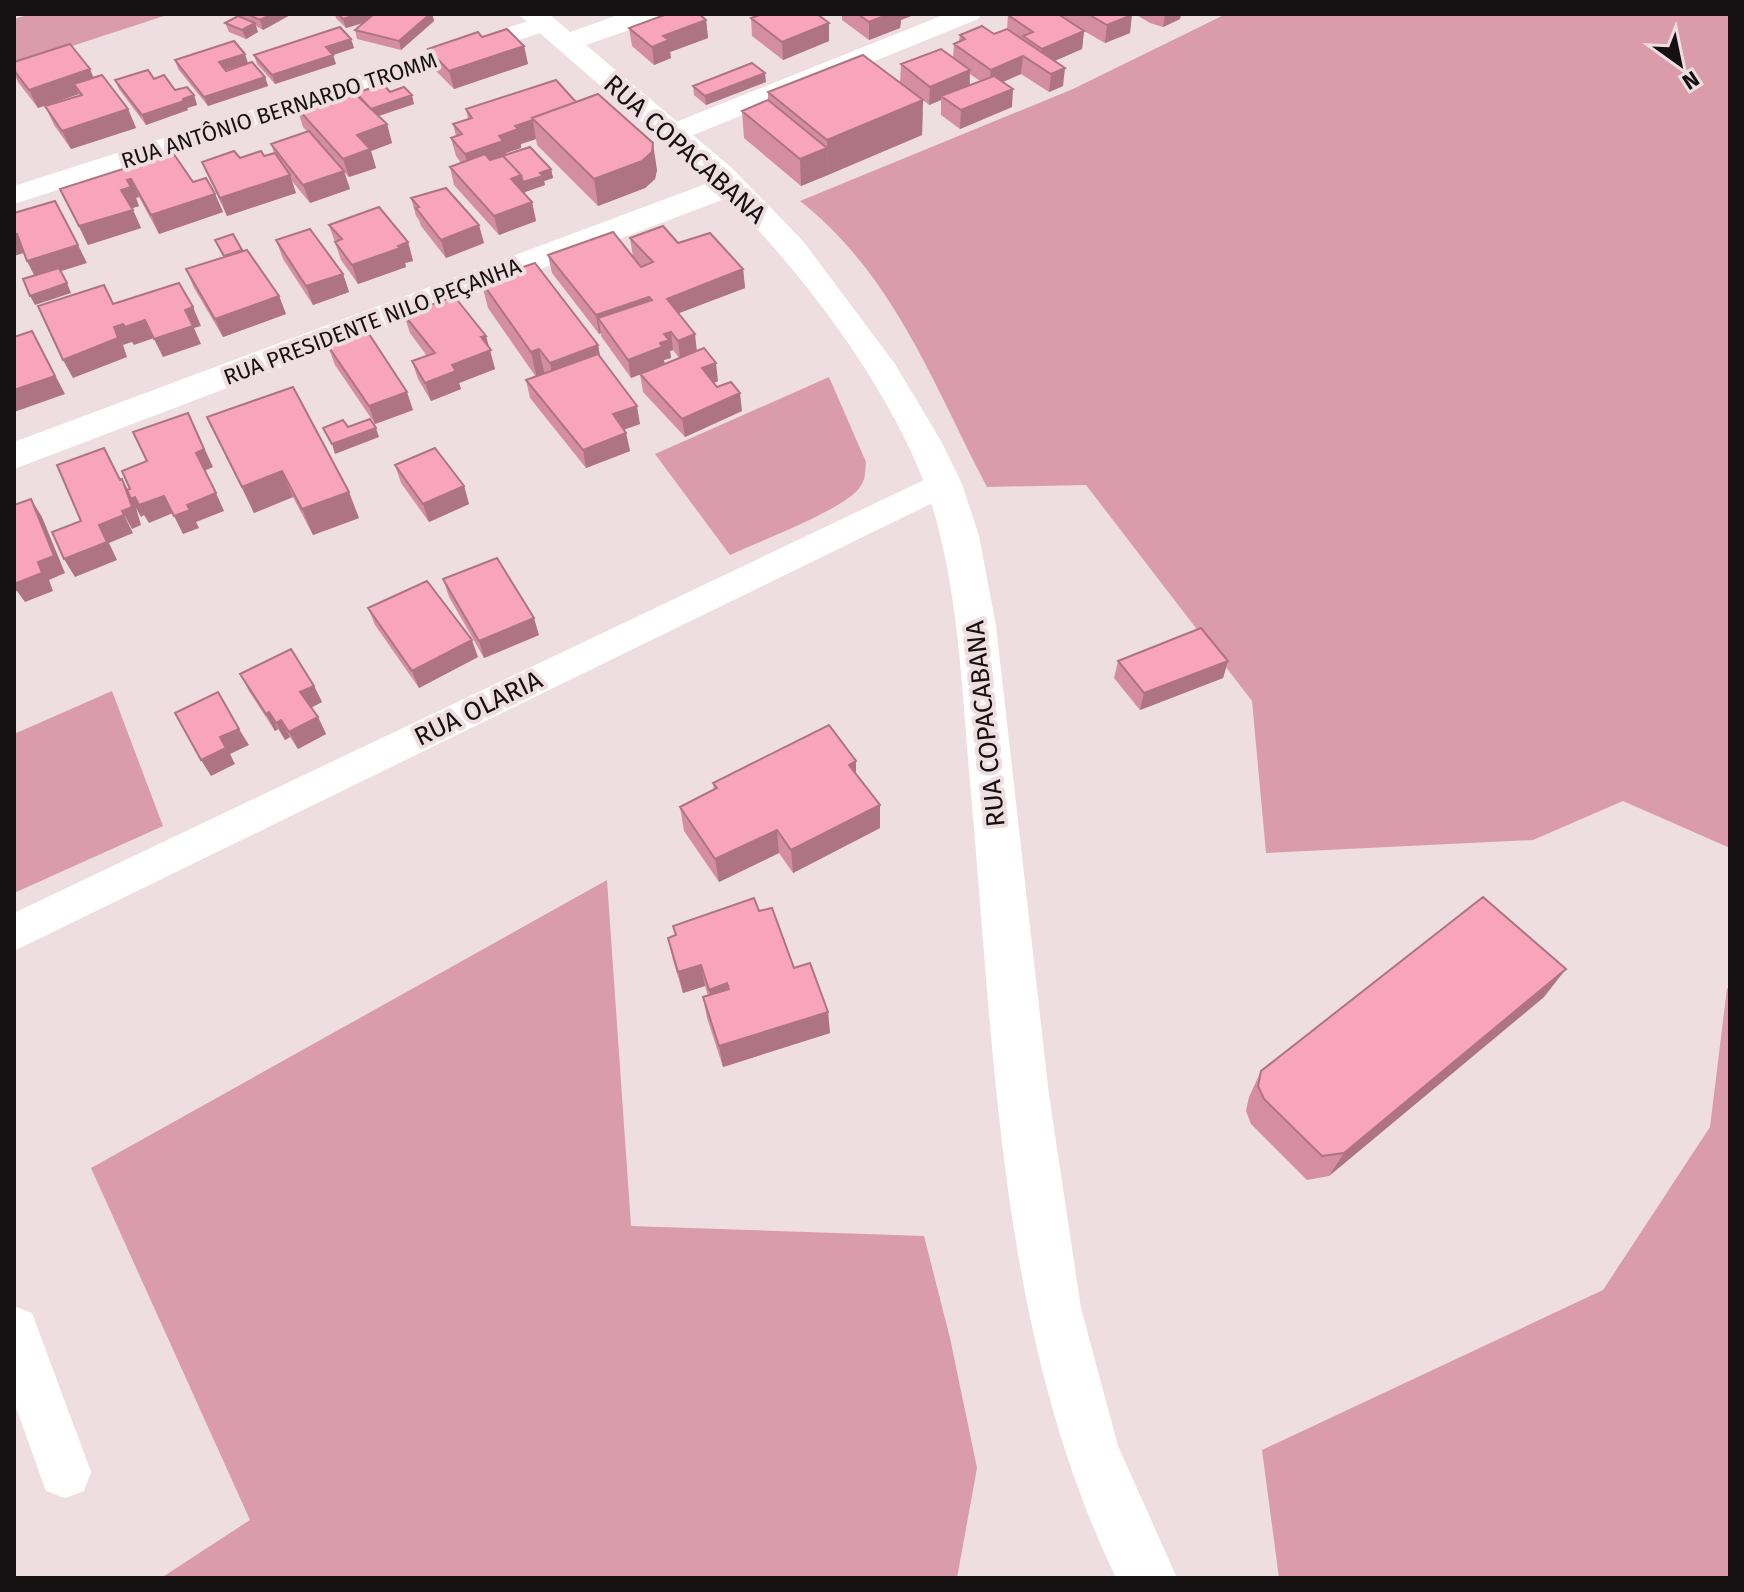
<svg xmlns="http://www.w3.org/2000/svg" width="1744" height="1592" font-family="'Fira Sans',sans-serif">
<style>
.green{fill:#da9bab}
.lines{fill:none;stroke-linecap:round;stroke-linejoin:round}
.street{fill:#fff;fill-rule:evenodd}
.secondary{fill:#fff;fill-rule:evenodd}
.wall{fill:#d58ea1;fill-rule:evenodd}
.shaded-wall{fill:#ae7483}
.building{fill:#f8a5bb;stroke:#ae7483;stroke-width:2}
.labels{text-anchor:middle;stroke-width:8;stroke-linejoin:round;paint-order:stroke}
.far-street-label{font-size:22px;fill:#151112;stroke:#eedee2}
.street-label{font-size:26px;fill:#151112;stroke:#eedee2}
</style>
<rect width="100%" height="100%" fill="#eedee2"/>
<!-- green -->
<path class="green" d="M31,14H170L14,65V19Z
M1226,14H1730V848L1623,801L1533,840L1266,853L1252,701L1086,485L987,487C933,384 894,275 800,201L1073,89Z
M829,377L866,462C865,471 866,479 860,487C846,509 757,542 730,555L655,454Z
M112,691L163,826L14,893V734Z
M607,880L631,1226L924,1236L950,1338L977,1468L957,1578H161L250,1520L91,1168Z
M1727,988L1730,989V1578H1279L1262,1450L1603,1290L1710,1127Z"/>
<g class="lines">
<!-- street -->
<path class="street" d="M946,14H982L978,19L681,140H661L657,134L661,128Z
M544,16L557,24L553,29L14,204V186Z
M943,471L955,474L960,483L955,492L14,951V913Z
M14,1306L32,1313L91,1472L84,1491L65,1498L46,1491L14,1402Z"/>
<!-- secondary -->
<path class="secondary" d="M518,14H549L570,32L621,14H662L658,20L586,45L732,168L803,241L895,364L941,441L962,484L979,536L996,626L1049,1095L1081,1308L1118,1446L1177,1578H1116C999,1334 995,1058 971,794C962,697 960,596 931,502C898,399 805,274 727,198L14,469V442L711,182Z"/>
</g>
<!-- wall -->
<path class="wall" d="M231,14H292L263,30L256,26L258,32L246,39L229,32L225,23L237,17Z
M335,14H370L371,17L374,14H432L434,21L401,50L357,39L355,30L364,23L346,28L336,18Z
M758,14H817L829,23V41L783,60L752,36L751,18L758,16Z
M842,14H916L901,20L900,28L869,40L842,20Z
M1011,14H1131L1130,33L1105,43L1084,31L1082,49L1055,61L1063,86L1049,92L1021,74L1003,82L1012,107L960,129L941,115V100L929,105L923,100L922,135L801,186L744,138L742,111L768,100V92L900,83L901,64L953,58L954,44L959,41L960,35L994,34L1007,29L1008,15ZM970,74L980,81L970,85Z
M1135,14H1181L1180,19L1163,27L1150,23Z
M706,20L708,38L670,52L671,58L654,65L632,46L629,28Z
M482,37L524,46L528,64L454,89L432,67L428,49Z
M351,39L354,48L333,55L336,64L275,84L257,64L254,55Z
M175,60L248,63L225,70L265,77L268,86L208,106L178,69Z
M14,62L94,78L128,109L136,128L71,149L54,125L45,106L79,95V94L38,108L18,82L14,73Z
M154,79L175,90L194,95L197,105L187,108L188,110L146,125L119,89L115,80Z
M766,82L706,105L694,95L693,86Z
M390,92L414,104L379,116L387,124L392,143L371,151L376,168L349,177L344,172L350,189L310,203L291,180L296,193L227,216L210,180L202,162L264,156L274,153L271,144L308,132L303,127L297,108L356,94Z
M575,102L657,170L655,179L645,188L598,206L537,145L536,139L521,144V148L506,153V155L551,169L553,178L544,181L545,185L525,192L524,194L532,202L536,221L499,235L454,185L450,167L461,163L456,156L451,138L456,136L453,124L468,119L466,109Z
M173,153L193,182L215,194L223,212L159,234L139,197L136,198L139,206L132,208L141,228L88,245L60,189Z
M411,198L484,243L446,258L421,226L419,220L416,216Z
M329,225L408,242L413,261L405,263L406,267L358,284L341,260Z
M630,238L678,243L743,269L745,288L678,313L697,351L718,381L714,383L742,411L685,437L643,392L640,374L631,378L601,336V333L599,334L552,273L548,255L642,267L633,257ZM673,350L679,358L664,364V360L671,358L670,351Z
M215,240L243,251L279,296L286,314L223,337L194,288L186,269L223,257Z
M276,240L343,274L349,292L313,305L283,259Z
M481,281L598,345L600,357L640,424L624,430L626,433L630,451L586,468L530,398L526,380L536,377L488,308Z
M404,315L486,336L495,369L459,383L461,389L431,401L418,379L412,361L427,356L410,333Z
M328,346L413,410L375,424L335,365Z
M207,417L359,518L313,535L293,497L254,513Z
M395,465L464,486L469,504L429,522L401,483Z
M443,579L539,635L484,658L449,597Z
M368,608L478,657L419,688L375,625Z
M1118,661H1228L1223,678L1140,710L1114,678Z
M240,674L314,686L322,702L311,708L318,717L326,734L298,749L290,737L285,740L278,729L275,731L249,691Z
M856,761V775L880,805V828L793,873L779,853L719,882L684,831L680,807L714,790L713,783Z
M759,911L794,968L828,1012L830,1033L723,1067L707,1018L703,997L708,996L705,986L683,993L673,960L668,938L675,936L673,926Z
M1544,997L1329,1176L1307,1180L1251,1124L1246,1111L1249,1097L1261,1071Z"/>
<!-- shaded-wall -->
<path class="shaded-wall" d="M272,14H292L263,30L260,20Z
M359,14H370L372,20L346,28L343,19Z
M430,14H432L434,21L401,50L399,41Z
M889,14H916L901,20L900,28L869,40V22Z
M1165,14H1181L1180,19L1163,27Z
M1132,15L1130,33L1105,43L1107,25Z
M706,20L708,38L670,52L671,58L654,65L652,47L663,36Z
M255,23L258,32L246,39L242,30Z
M829,23V41L783,60L782,42Z
M1084,31L1082,49L1040,67L1042,49Z
M351,39L354,48L333,55L336,64L275,84L272,75L326,47Z
M524,46L528,64L454,89L449,71Z
M245,54L248,63L222,71L219,62Z
M1023,56L1021,74L989,88L991,70Z
M1065,68L1063,86L1049,92L1051,74Z
M90,69L98,88L74,84L79,94L38,108L29,90Z
M970,70L969,89L941,96V100L929,105L930,87Z
M765,73L766,82L706,105L705,96Z
M265,77L268,86L208,106L204,97Z
M1013,89L1012,107L960,129L961,110Z
M194,95L197,105L187,108L188,110L146,125L142,115Z
M412,95L414,104L372,118L370,109Z
M923,100L922,135L828,175L827,140Z
M128,109L136,128L71,149L62,131Z
M533,120L536,139L521,144V148L506,153L507,160L469,172L465,154L515,126Z
M387,124L392,143L371,151L376,168L349,177L343,159L357,135Z
M653,143L657,170L655,179L645,188L598,206L594,179Z
M827,148L828,175L801,186L800,159Z
M551,169L553,178L544,181L545,185L525,192V193L515,197L511,179L521,175L540,173Z
M344,171L350,189L310,203L303,185Z
M290,175L296,193L227,216L220,198Z
M131,179L139,197L136,198L139,206L130,209L121,190L127,180Z
M215,194L223,212L159,234L151,215Z
M532,202L536,221L499,235L494,216Z
M133,210L141,228L88,245L79,226Z
M479,225L484,243L446,258L441,240Z
M17,234L27,252L14,256V235Z
M408,242L413,261L405,263L406,267L358,284L352,265Z
M78,245L87,263L36,279L27,261Z
M743,269L745,288L669,317L667,299Z
M343,274L349,292L313,305L306,286Z
M67,283L71,293L35,305L30,296Z
M279,296L286,314L223,337L215,319Z
M649,297L652,315L598,318L601,333L599,334L596,315Z
M193,307L201,326L194,328L201,344L163,357L154,339L185,310Z
M145,320L154,338L134,345L132,342L123,345L127,357L73,378L63,360L114,327L123,324Z
M32,331L65,394L14,412V390Z
M671,332L673,350L670,351L671,358L664,360L665,365L631,378L628,360L660,343L664,334Z
M695,334L697,352L680,359L678,341Z
M486,336L495,369L459,383L461,389L431,401L425,383L452,365L481,337Z
M598,345L603,372L555,390L550,363Z
M539,349L545,376L537,379L531,352Z
M716,363L718,381L704,387L702,368Z
M407,392L413,410L375,424L369,406Z
M740,393L742,411L685,437L682,419Z
M637,406L640,424L616,432L613,414Z
M188,413L213,467L204,471L196,453Z
M376,428L379,437L335,454L332,444Z
M626,433L630,451L586,468L583,450Z
M104,448L127,494L122,479L133,498L164,496L173,513L149,523L144,515L141,517L136,508L141,525L132,529L122,511Z
M282,471L293,497L254,513L242,487Z
M464,486L469,504L429,522L423,504Z
M349,492L359,518L313,535L302,509Z
M216,493L224,511L196,522L199,528L183,534L174,516L187,505Z
M31,499L42,517L65,573L49,580L53,591L25,602L17,591L14,592V580L38,562Z
M124,515L133,533L109,543L117,560L75,577L64,559L99,525Z
M534,618L539,635L484,658L479,641Z
M472,640L478,657L419,688L412,671Z
M1228,661L1223,678L1140,710L1144,693Z
M314,686L322,702L308,709L300,692Z
M269,712L278,729L275,731L266,714Z
M318,717L326,734L298,749L289,732Z
M281,720L290,737L285,740L276,723Z
M239,729L249,745L230,754L235,764L211,776L201,760L220,737Z
M856,761V785L849,765Z
M880,805V828L793,873L791,850Z
M777,830L779,853L719,882L715,859Z
M701,965L705,986L683,993L678,972Z
M1566,969L1544,997L1329,1176L1344,1153Z
M727,983L731,1005L713,1011L709,990Z
M828,1012L830,1033L723,1067L719,1046Z"/>
<!-- building -->
<path class="building" d="M247,14H272L260,20Z
M338,14H359L343,19Z
M374,14H430L399,41L355,30Z
M667,14H699L706,20L663,36L669,40L652,47L629,28Z
M762,14H817L829,23L782,42L751,18Z
M858,14H889L869,22Z
M1011,14H1058L1084,31L1042,49L1023,36L1033,32L1008,15Z
M1088,14H1131L1132,15L1107,25Z
M238,16L255,23L242,30L225,23Z
M982,26L994,34L1007,29L1065,68L1051,74L1023,56L991,70L954,44L965,39L960,35Z
M340,27L351,39L326,47L333,55L272,75L254,55Z
M507,29L524,46L449,71L428,49L478,32L482,37Z
M234,41L245,54L219,62L226,71L252,62L265,77L204,97L175,60Z
M70,44L90,69L29,90L14,70V62Z
M941,49L970,70L930,87L901,64Z
M863,55L923,100L827,140L768,92Z
M752,63L765,73L705,96L693,86Z
M148,70L154,79L164,75L175,90L187,87L194,95L183,99L184,101L142,115L115,80Z
M102,75L128,109L62,131L45,106L82,95L74,84Z
M994,76L1013,89L961,110L941,96Z
M556,80L576,102L532,118L533,120L515,126L518,129L499,136L503,141L465,154L451,138L462,134L453,124L472,118L466,109Z
M383,84L390,92L404,87L412,95L371,109L356,93Z
M350,89L387,124L357,135L370,149L343,159L297,108Z
M598,94L653,143L652,152L642,161L594,179L532,118Z
M768,100L827,148L800,159L742,111Z
M309,131L344,171L303,185L271,144Z
M530,147L551,169L540,173L543,176L523,182L521,175L503,156L496,158Z
M234,151L240,158L261,151L264,156L275,153L290,175L220,198L202,162Z
M173,153L193,182L206,178L215,194L151,215L131,179L127,180L131,187L121,190L133,210L79,226L60,189Z
M485,154L490,160L503,156L521,175L511,179L532,202L494,216L450,167Z
M446,188L479,225L441,240L416,208L419,207L411,198Z
M55,201L78,245L27,261L17,234L14,235V213Z
M379,207L408,242L398,246L400,248L352,265L335,242L342,239L329,225Z
M663,226L678,243L710,233L743,269L667,299L695,334L678,341L671,332L664,334L669,340L660,343L662,347L628,360L598,318L652,300L649,297L596,315L548,255L613,232L641,267L653,262L630,238Z
M310,229L343,274L306,286L276,240Z
M233,234L242,250L224,256L215,240Z
M247,250L279,296L215,319L186,269Z
M535,263L598,345L550,363L539,349L531,352L481,281Z
M59,268L67,283L30,296L23,279Z
M179,283L193,307L185,310L193,326L154,339L145,320L125,327L123,324L114,327L118,338L63,360L38,306L104,285L113,304Z
M454,296L486,336L481,337L491,350L452,365L456,371L425,383L412,361L435,353L404,315Z
M32,331L55,376L14,390V337Z
M367,331L407,392L369,406L328,346Z
M704,348L716,363L702,368L717,387L731,382L740,393L682,419L640,374Z
M598,354L637,406L613,414L626,433L583,450L526,380Z
M293,387L349,492L302,509L282,471L242,487L207,417Z
M188,413L204,449L196,453L216,493L187,505L190,510L174,516L164,496L139,505L135,497L131,499L127,490L130,489L122,471L147,461L133,432Z
M370,419L376,428L332,444L323,428L343,420L348,427Z
M104,448L120,480L122,479L132,507L122,511L124,515L99,525L107,542L64,559L52,532L81,521L57,465Z
M435,448L464,486L423,504L395,465Z
M31,499L54,556L38,562L42,573L14,584V505Z
M497,558L534,618L479,641L443,579Z
M427,581L472,640L412,671L368,608Z
M1201,628L1228,661L1144,693L1118,661Z
M291,649L314,686L300,692L318,717L289,732L281,720L276,723L269,712L266,714L240,674Z
M218,692L239,729L220,737L226,748L201,760L175,713Z
M829,725L856,761L849,765L880,805L791,850L777,830L715,859L680,807L717,788L713,783Z
M1483,897L1566,969L1344,1153L1322,1156L1264,1099L1258,1086L1261,1071Z
M754,898L759,911L772,908L794,968L810,963L828,1012L719,1046L703,997L729,989L727,983L709,990L701,965L678,972L668,938L676,935L673,926Z"/>
<g class="labels">
<!-- far-street labels -->
<g class="far-street-label">
<text transform="translate(279 110) rotate(-18)" y="8">RUA ANTÔNIO BERNARDO TROMM</text>
<text transform="translate(372 321) rotate(-21)" y="8">RUA PRESIDENTE NILO PEÇANHA</text>
</g>
<!-- street labels -->
<g class="street-label">
<text transform="translate(685 149) rotate(42)" y="9">RUA COPACABANA</text>
<text transform="translate(478 708) rotate(-26)" y="9">RUA OLARIA</text>
<text transform="translate(985 724) rotate(-96)" y="9">RUA COPACABANA</text>
</g>
</g>
<!-- border -->
<rect width="1744" height="1592" fill="none" stroke="#151112" stroke-width="32"/>
<!-- north arrow -->
<g transform="translate(1680 64) rotate(147)" stroke="#eedee2" stroke-width="6" paint-order="stroke">
<path d="M0-6L14 30L0 20L-14 30Z" fill="#151112"/>
<text y="-12" font-size="22" font-weight="bold" text-anchor="middle" fill="#151112">N</text>
</g>
</svg>
